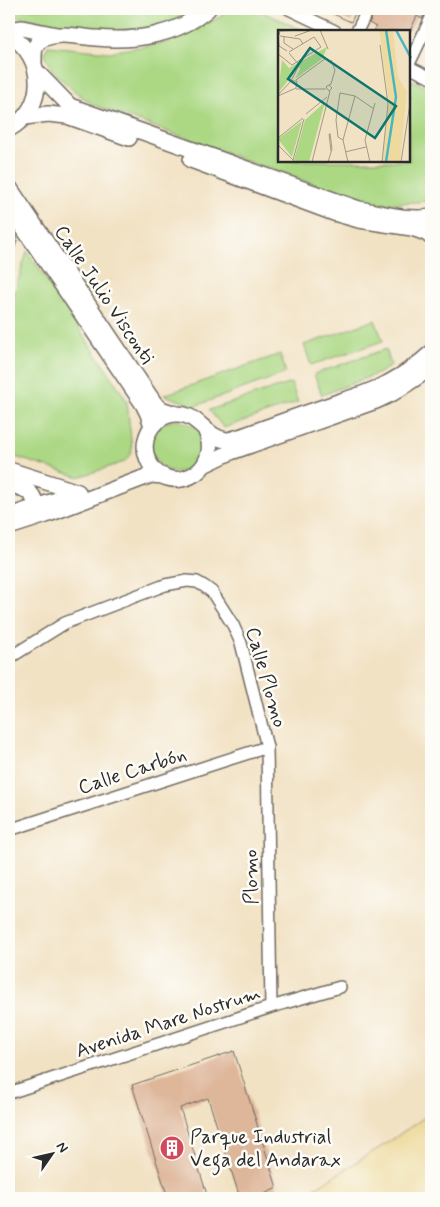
<svg xmlns="http://www.w3.org/2000/svg" width="440" height="1207" font-family="Mynerve,sans-serif">
<style>
.green{fill:#acd884;stroke:#6c8258}
.sand{fill:#eeda9e;stroke:#8c8264}
.building{fill:#deb69a}
.lines{fill:none;stroke-linecap:round;stroke-linejoin:round}
.minor-casing{stroke:#716b61;stroke-width:14}
.tertiary-casing{stroke:#716b61;stroke-width:18}
.minor{stroke:#fff;stroke-width:11}
.tertiary{stroke:#fff;stroke-width:15}
.labels{text-anchor:middle;stroke-width:5;stroke-linejoin:round;paint-order:stroke}
.street-label{font-size:20px;fill:#2b2b2b;stroke:#fdfcf7}
.poi-label{font-size:20px;fill:#2b2b2b;stroke:#fdfcf7;text-anchor:start}
.inset-river{fill:none;stroke:#48b6c2;stroke-width:2.5}
.inset-road{fill:none;stroke:#a29987;stroke-width:1}
.view{fill:#0f766e;fill-opacity:0.15;stroke:#0f766e;stroke-width:2.5}
.inset-edge{fill:none;stroke:#2b2b2b;stroke-width:2.5}
</style>
<rect width="100%" height="100%" fill="#fdfcf7"/>
<filter id="ink" filterUnits="userSpaceOnUse"><feTurbulence type="fractalNoise" baseFrequency=".02" numOctaves="2"/><feDisplacementMap in="SourceGraphic" scale="10" xChannelSelector="R" yChannelSelector="G"/><feConvolveMatrix kernelMatrix="1 2 1 2 8 2 1 2 1" color-interpolation-filters="sRGB"/></filter>
<filter id="wash" filterUnits="userSpaceOnUse"><feTurbulence type="fractalNoise" baseFrequency=".0096" numOctaves="4" result="noise"/><feDisplacementMap in="SourceGraphic" scale="20" xChannelSelector="R" yChannelSelector="G"/><feGaussianBlur stdDeviation="1.12" result="paint"/><feColorMatrix in="noise" values="0 0 0 0 0 0 0 0 0 0 0 0 0 0 0 0 0 1.4 0 .05"/><feComposite in="paint" operator="in"/></filter>
<g filter="url(#wash)">
<rect width="100%" height="100%" fill="#f2e2c4"/>
<!-- green -->
<path class="green" d="M9,9H207L197,18L110,40L68,26L26,18L9,16Z
M228,9H256L305,31H279V161H409V79L431,90V198L427,201L373,205L308,182L260,166L205,145L94,105L73,90L54,72L46,58L45,52L48,46L109,52L169,42L220,17Z
M27,251L124,396L127,403L132,448L131,454L124,462L79,477L9,455V312Z
M375,320L383,341L311,365L304,345Z
M386,349L391,366L379,373L322,395L314,374Z
M280,354L286,373L195,406L164,395Z
M291,383L298,402L224,428L209,410Z
M177,420C182,422 191,424 195,427C209,438 202,462 188,469C169,479 148,461 152,440C153,437 156,433 158,431C160,429 161,426 163,424C166,422 173,421 177,420Z"/>
<!-- sand -->
<path class="sand" d="M431,1113V1198H299L387,1143Z"/>
<g id="blocks">
<!-- building -->
<path class="building" d="M322,9H357L351,22Z
M376,9H427L422,19L417,16L410,31H374L376,27L369,23Z
M9,224L18,237L11,261H9Z
M234,1051L277,1188L256,1198H240L208,1098L180,1108L208,1198H168L132,1085Z"/>
</g>
</g>
<g filter="url(#ink)">
<use href="#blocks" fill-opacity="0" stroke="#716b61" stroke-width="1"/>
<g class="lines">
<defs>
<path id="minor" d="M289,9L335,31
M357,31L368,9
M409,64L431,18
M409,67L431,78
M9,658L65,623L165,585L187,581L197,582L204,586L212,592L233,625L241,643L267,747L271,1007
M9,830L267,747
M9,1093L271,1007L340,987"/>
<path id="tertiary" d="M9,30L22,28L57,35
M9,35C46,56 47,109 9,129
M34,63C34,54 33,43 43,39C59,31 79,37 96,38C134,42 178,35 208,9
M36,71L70,106L359,209C382,213 408,221 431,217
M25,117L48,114L67,116L129,138
M191,160L334,213L359,220L412,228L426,233L431,237
M9,187L155,404L161,409L176,414
M9,207L143,404L148,414L152,426
M205,429C226,474 165,499 148,460C140,442 150,420 169,415C197,408 203,437 226,440C234,440 261,429 270,426C292,418 315,410 338,402C355,397 372,391 388,383C403,375 419,364 431,353
M204,465L231,452L376,401L393,393L431,368
M9,470L78,492
M9,484C18,487 30,489 34,499C38,507 36,506 44,513
M9,516L65,497
M9,527L46,515L151,475L164,476"/>
</defs>
<!-- minor casing -->
<use href="#minor" class="minor-casing"/>
<!-- tertiary casing -->
<use href="#tertiary" class="tertiary-casing"/>
<!-- minor -->
<use href="#minor" class="minor"/>
<!-- tertiary -->
<use href="#tertiary" class="tertiary"/>
</g>
</g>
<!-- icons -->
<defs>
<symbol id="building-disc" viewBox="-11 -11 22 22"><circle r="9.5" fill="#d1495b" stroke="#fdfcf7"/><path d="M-4-6H4V6H1V3H-1V6H-4ZM-2.5-4.3h1.7v1.8h-1.7ZM.8-4.3h1.7v1.8H.8ZM-2.5-1h1.7V.8h-1.7ZM.8-1h1.7V.8H.8Z" fill="#fff"/></symbol>
</defs>
<g fill-rule="evenodd">
<use href="#building-disc" x="158" y="1134" width="28" height="28"/>
</g>
<g class="labels">
<!-- street labels -->
<g class="street-label">
<text transform="translate(105 294) rotate(56)" y="7">Calle Julio Visconti</text>
<text transform="translate(267 677) rotate(74)" y="7">Calle Plomo</text>
<text transform="translate(132 770) rotate(-18)" y="7">Calle Carbón</text>
<text transform="translate(250 877) rotate(-91)" y="7">Plomo</text>
<text transform="translate(168 1021) rotate(-18)" y="7">Avenida Mare Nostrum</text>
</g>
<!-- poi labels -->
<g class="poi-label">
<text x="190" y="1143">Parque Industrial<tspan x="190" dy="23">Vega del Andarax</tspan></text>
</g>
</g>
<!-- overview -->
<g transform="translate(278 30)">
<rect width="132" height="132" fill="#f2e2c4"/>
<path d="M49,17L45,28L17,49L22,39L21,37L0,63L4,30L11,38ZM47,72L31,132H19L16,130L27,90ZM24,91L14,127L0,109Z" fill="#acd884"/>
<path d="M101,0H115L120,47L129,62L122,132H104L111,72Z" fill="#eeda9e"/>
<path class="inset-river" d="M108,0L118,67L108,132M118,0L133,28"/>
<path class="inset-road" d="M42,0L50,19M1,5L2,1L24,0M2,6L22,9L25,14M6,6V13L15,19M17,6L34,0M0,7L1,16L9,21M102,15L110,74L104,132M11,23L21,35L13,51M0,24L14,35L43,17L36,7L11,22M18,50L48,28M51,55L54,58L51,61L48,57L49,56L53,54L57,40L53,30M18,59H48M0,65L13,51H19L18,58L0,66M28,84L49,67M51,104L53,121M0,108L25,88M65,110L60,107L58,90L62,63L77,66L96,79M0,115L17,132M67,122L88,117M15,130L26,89M34,132L52,61M50,132L54,119L52,103M70,132L65,110L77,66M92,132L87,110L97,73M123,132L133,67"/>
<path class="view" d="M32,18L118,76L97,108L10,49Z"/>
<rect width="132" height="132" class="inset-edge"/>
</g>
<!-- margin -->
<rect width="440" height="1207" fill="none" stroke="#fdfcf7" stroke-width="30"/>
<!-- north arrow -->
<g transform="translate(52 1154) rotate(56)" stroke="#fdfcf7" stroke-width="4" paint-order="stroke">
<path d="M0-4L9 19L0 12L-9 19Z" fill="#2b2b2b"/>
<text y="-8" font-size="14" font-weight="bold" text-anchor="middle" fill="#2b2b2b">N</text>
</g>
</svg>
